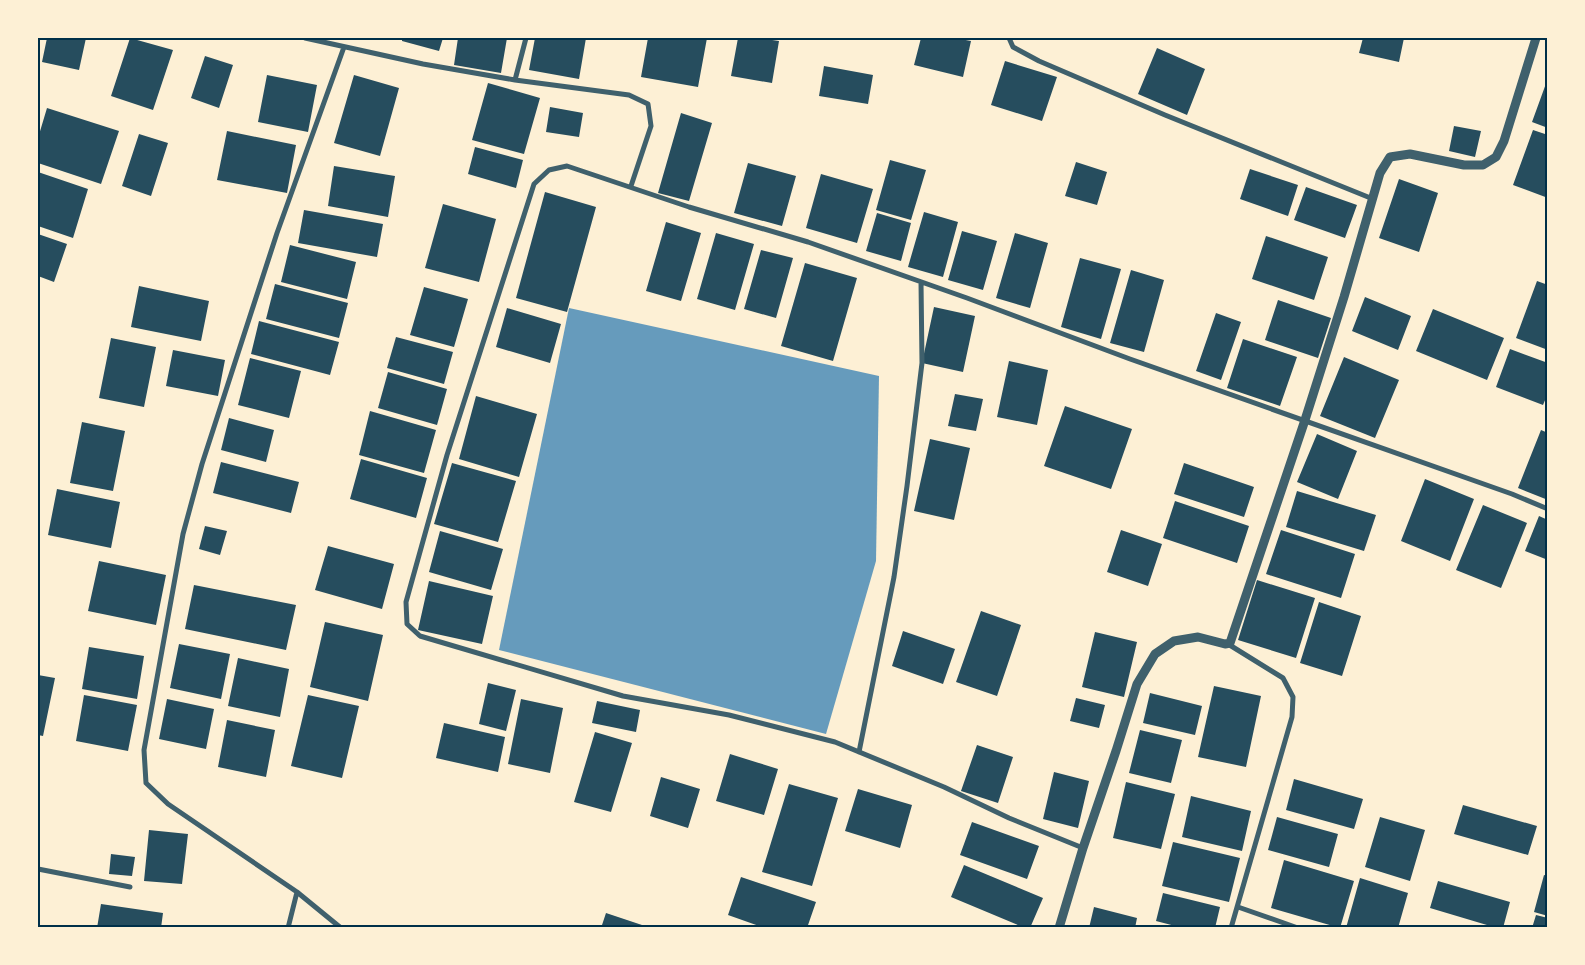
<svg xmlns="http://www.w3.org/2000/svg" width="1585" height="965" font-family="Helvetica,sans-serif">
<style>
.water{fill:#669bbc}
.building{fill:#264d5e}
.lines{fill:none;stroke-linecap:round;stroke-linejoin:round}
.minor{stroke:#3f606c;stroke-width:5}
.tertiary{stroke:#3f606c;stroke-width:9}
.neatline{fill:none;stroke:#003049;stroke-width:2}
</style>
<rect width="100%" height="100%" fill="#fdf0d5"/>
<!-- water -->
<path class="water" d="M569,308L879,376L876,561L826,734L499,650Z"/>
<!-- building -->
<path class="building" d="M47,38H86L79,70L42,62Z
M130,38L173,50L153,110L111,96Z
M402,38H443L439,51L402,41Z
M458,38H507L501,73L454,65Z
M535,38H586L579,79L529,70Z
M648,38H707L698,87L641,77Z
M738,38H758L779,41L772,83L731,76Z
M921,38H955L971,41L963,77L914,65Z
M1363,38H1404L1399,62L1359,53Z
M1157,48L1205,69L1187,115L1138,94Z
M205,56L233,65L219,108L191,98Z
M1005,61L1057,77L1042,121L991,105Z
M824,66L873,75L868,104L819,96Z
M267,75L317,85L308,132L258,122Z
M354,75L399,88L380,156L334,143Z
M1548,78V128L1532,122Z
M488,83L540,98L524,154L472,140Z
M550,107L583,113L579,137L546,132Z
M47,108L119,131L101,184L38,163V138Z
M681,113L712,123L689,201L658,193Z
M1454,126L1481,131L1475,157L1449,151Z
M1533,130L1548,135V198L1513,185Z
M227,131L296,145L287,193L217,180Z
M139,134L168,143L151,196L122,186Z
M475,147L523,160L516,188L468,174Z
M890,160L926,170L911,220L876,210Z
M1076,162L1107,172L1097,205L1065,196Z
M748,163L796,176L782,226L734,213Z
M334,166L395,176L388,217L328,206Z
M1250,169L1298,185L1288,216L1240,199Z
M38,172L88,189L73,238L38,226Z
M821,174L873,189L857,243L806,228Z
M1399,179L1438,193L1419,252L1379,238Z
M1306,187L1357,205L1345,238L1294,220Z
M545,192L596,207L567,312L516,298Z
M443,204L496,219L479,282L425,268Z
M304,210L383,224L377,257L298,243Z
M924,212L958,222L943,277L908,267Z
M877,213L911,223L901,261L866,251Z
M666,222L701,233L681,301L646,291Z
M962,231L997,241L983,290L948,280Z
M716,233L754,244L735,310L697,299Z
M1015,233L1048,243L1030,308L996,298Z
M38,234L67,244L54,282L38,276Z
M1266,236L1328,257L1314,300L1252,279Z
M290,245L356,262L347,299L281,282Z
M761,250L793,258L776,318L744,309Z
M1080,258L1121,269L1101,339L1061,327Z
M805,263L857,278L833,361L781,346Z
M1131,270L1164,280L1144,352L1110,343Z
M1537,281L1548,285V350L1516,338Z
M275,284L348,303L339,338L266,319Z
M139,286L209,301L201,341L131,327Z
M424,287L468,299L454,347L410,335Z
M1365,297L1411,316L1398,350L1352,331Z
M1278,300L1331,318L1318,358L1265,340Z
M934,307L975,316L963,372L922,363Z
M507,308L561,324L550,363L496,347Z
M1433,309L1504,338L1487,380L1416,351Z
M1216,313L1241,322L1221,380L1196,371Z
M259,321L339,342L330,375L251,354Z
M396,337L453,352L444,384L387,368Z
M111,338L156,347L144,407L99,398Z
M1243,339L1297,357L1280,406L1227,388Z
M1510,349L1548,363V393L1543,405L1496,387Z
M173,350L225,360L218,396L166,386Z
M1344,357L1399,380L1375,438L1320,416Z
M250,358L301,371L289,418L238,405Z
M1009,361L1048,370L1037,425L997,417Z
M388,372L447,389L437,425L378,408Z
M955,394L983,399L976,431L948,426Z
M476,396L537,414L519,477L459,459Z
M1065,406L1132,429L1111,489L1044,466Z
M370,411L436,430L424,473L359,455Z
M229,418L274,430L266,462L221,450Z
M82,422L125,431L113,491L70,483Z
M1541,430L1548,433V500L1518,488Z
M1317,434L1357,451L1338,499L1297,482Z
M930,439L970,448L954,520L914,511Z
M361,459L427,478L416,518L350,499Z
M221,462L299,482L291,513L213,493Z
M452,463L516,481L498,542L434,524Z
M1184,463L1254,487L1244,517L1174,494Z
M1425,479L1474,499L1450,561L1401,541Z
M57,489L120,502L111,548L48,535Z
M1297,491L1376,515L1364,551L1286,527Z
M1175,501L1249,526L1237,563L1163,538Z
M1483,505L1527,523L1501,588L1456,570Z
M1539,516L1548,520V560L1525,551Z
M205,526L227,531L220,555L199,549Z
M1121,530L1162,544L1148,586L1107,572Z
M1281,530L1355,554L1341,598L1266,574Z
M440,531L503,549L491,590L429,572Z
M328,546L394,564L382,609L315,590Z
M99,561L166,575L156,625L88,611Z
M1257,580L1315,598L1296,658L1238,640Z
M429,581L493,596L482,644L418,630Z
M194,585L296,605L286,650L185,629Z
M1319,602L1361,616L1342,676L1300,663Z
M981,611L1021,625L997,696L956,682Z
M325,622L383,635L368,701L310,687Z
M903,631L955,649L943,684L892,666Z
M1095,632L1137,642L1124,697L1082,687Z
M179,644L230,654L221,699L170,688Z
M89,647L144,656L137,699L82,689Z
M238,658L289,669L280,717L228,706Z
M38,675L55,678L43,736L38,735Z
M488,683L516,690L506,731L479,724Z
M1214,686L1261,696L1246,767L1198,757Z
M1150,693L1202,706L1195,735L1143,723Z
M84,695L137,705L128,751L76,741Z
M308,695L359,706L342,778L291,766Z
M1076,698L1105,705L1099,728L1070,721Z
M167,699L214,709L206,749L159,739Z
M521,699L563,708L550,773L508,764Z
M597,701L640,710L636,732L592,723Z
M227,720L275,730L266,777L218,767Z
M444,723L505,737L498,772L436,758Z
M1140,730L1182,740L1171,783L1129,773Z
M595,732L632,743L611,812L574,802Z
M977,745L1013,757L998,803L961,791Z
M730,754L778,769L764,815L716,801Z
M1054,772L1089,781L1078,828L1043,819Z
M661,777L700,789L688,828L650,816Z
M1294,779L1363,799L1354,829L1286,810Z
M1126,782L1175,794L1161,849L1113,838Z
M789,784L838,798L812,886L762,872Z
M858,789L912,805L900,848L845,831Z
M1191,796L1251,811L1242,851L1182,837Z
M1463,805L1537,826L1528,855L1454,834Z
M1277,817L1338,834L1329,867L1268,850Z
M1380,817L1425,830L1410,881L1365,867Z
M972,822L1039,846L1027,879L960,855Z
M149,830L188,834L182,884L144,881Z
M1173,842L1240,858L1229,902L1162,886Z
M111,854L135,857L132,876L109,874Z
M1284,860L1354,881L1340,928L1271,908Z
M964,865L1043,898L1030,928H1025L951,897Z
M1544,875L1548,876V916L1534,912Z
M741,877L816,902L807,928H765L728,915Z
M1360,878L1408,893L1398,928H1346Z
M1438,881L1510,902L1503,928H1497L1430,908Z
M1163,893L1220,907L1215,928H1183L1156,921Z
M101,904L163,913L161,928H97Z
M1094,907L1137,918L1135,928H1089Z
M606,913L648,927V928H601Z
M1536,915L1548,918V928H1532Z"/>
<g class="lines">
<!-- minor -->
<path class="minor" d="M305,38L423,64L515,80L629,95L648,104L651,126L631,186
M1009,38L1013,47L1039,61L1165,115L1373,199
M515,80L526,38
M1228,644L1283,678L1293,697L1292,717L1231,928
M859,752L894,577L907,486L922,363L921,282
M1083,848L1009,818L944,787L835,742L729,715L623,696L420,636L407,624L406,602L447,455L534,184L549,170L567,166L689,207L808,242L967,298L1130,359L1512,494L1548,509
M38,869L130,887
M1238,907L1298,928
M288,928L297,892
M341,928L297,892L168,804L146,783L144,750L183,534L202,464L277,233L344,47"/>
<!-- tertiary -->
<path class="tertiary" d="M1059,928L1083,848L1116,751L1137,684L1155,654L1174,641L1198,637L1225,644L1230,643L1305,420L1344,297L1380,173L1390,157L1410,154L1464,165H1483L1496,157L1504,141L1536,38"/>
</g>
<!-- border -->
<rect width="1585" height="965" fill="none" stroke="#fdf0d5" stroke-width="78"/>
<rect x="39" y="39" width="1507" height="887" class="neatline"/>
</svg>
